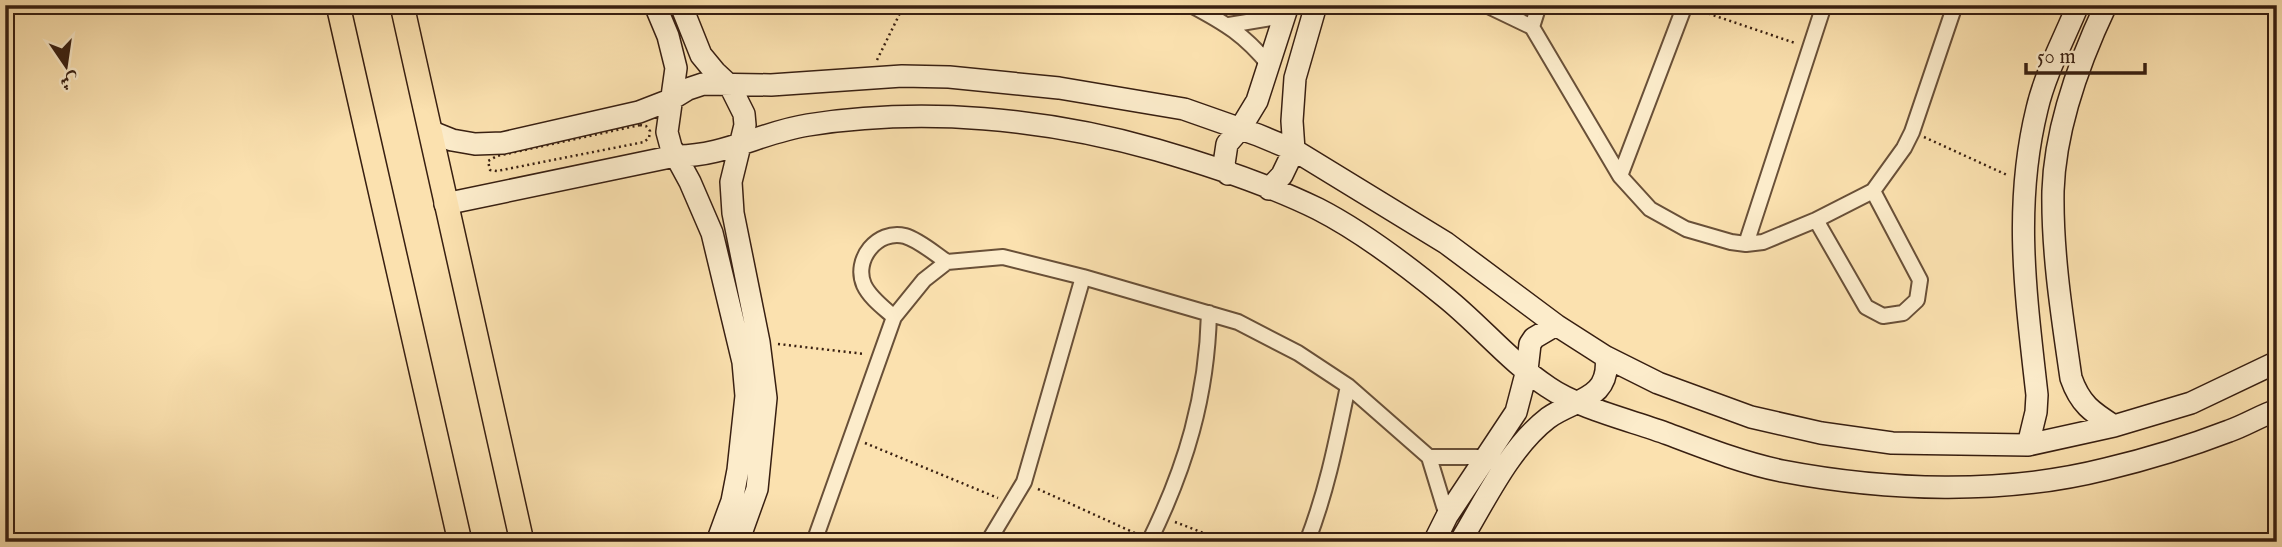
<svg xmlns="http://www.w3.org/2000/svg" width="2282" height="547" font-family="'IM FELL English',Amiri,serif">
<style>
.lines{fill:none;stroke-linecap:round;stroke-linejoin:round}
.street-casing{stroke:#695038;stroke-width:18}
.secondary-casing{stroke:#381f11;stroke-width:24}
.primary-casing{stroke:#381f11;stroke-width:26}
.path{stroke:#381f11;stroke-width:2.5;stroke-dasharray:2 3.5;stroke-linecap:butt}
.street{stroke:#fceccb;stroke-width:14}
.secondary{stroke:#fceccb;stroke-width:21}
.primary{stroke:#fbe1af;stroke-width:23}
</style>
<rect width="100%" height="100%" fill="#fbe1af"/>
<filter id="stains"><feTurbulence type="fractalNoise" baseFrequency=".00286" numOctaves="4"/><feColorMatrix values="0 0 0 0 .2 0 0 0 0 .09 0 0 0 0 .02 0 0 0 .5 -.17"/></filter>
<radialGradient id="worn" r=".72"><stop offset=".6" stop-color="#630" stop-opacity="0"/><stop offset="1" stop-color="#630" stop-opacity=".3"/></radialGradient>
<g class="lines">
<defs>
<path id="street" d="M1191,5C1225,23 1245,35 1270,66
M1486,5L1532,27L1620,176L1650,209L1686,229L1731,242L1746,244L1763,242L1816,220L1873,191L1904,148L1912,132L1955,5
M1229,25L1284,16
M1532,27L1539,5
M1620,176L1685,5
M1816,220L1866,307L1883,316L1903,313L1917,300L1920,280L1873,191
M1746,244L1824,5
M894,317C884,308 870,298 864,285C853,260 877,229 905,236C919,240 935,254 947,262
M1429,457H1487
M814,542L894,317L924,280L947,262L1003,257L1083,277L1238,322L1298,353L1348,386L1429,457L1447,516
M988,542L1024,482L1083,277
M1149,542C1186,467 1207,396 1209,313
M1307,542C1327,491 1337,439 1348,386"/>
<path id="secondary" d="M655,5L668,36L676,68L667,132L671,147L690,182L712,233L743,362L746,396L738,470L732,501L717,542
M681,5L701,55L715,72L730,86L744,114L745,125L731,182L733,213L759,342L766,398L757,489L738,542
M2106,5C2079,62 2055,127 2053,191C2052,253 2062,316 2071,378C2080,404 2092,412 2114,426
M432,132L452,140L475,144L503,143L639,112L670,100L688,89L703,84L771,85L902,76L949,77L1059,88L1184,109L1258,135L1294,150L1446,243L1556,325L1606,357L1658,383L1751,417L1821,433L1892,443L2028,445L2114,426L2191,403L2277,362
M1228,174L1224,164L1227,144L1240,129L1257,101L1288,5
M1269,189L1282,175L1294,150L1292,121L1295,78L1316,5
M445,204L675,156C723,157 762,132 808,125C923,107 1045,118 1157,150C1209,165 1269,185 1318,209C1363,232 1406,265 1445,297C1480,325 1510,362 1548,387C1578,408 1633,421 1668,434C1705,448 1743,463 1782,471C1887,491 2003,495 2106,469C2148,459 2190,446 2229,431C2246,425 2260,416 2277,410
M2028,445L2036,412L2037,395C2026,296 2013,207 2037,109C2045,74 2064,39 2078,5
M1434,542L1447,516L1516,412L1527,370L1530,344L1534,338L1556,325
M1460,542C1485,501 1509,448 1548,418C1574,399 1611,400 1606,357"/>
<path id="primary" d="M338,5L460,542
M402,5L522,542"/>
</defs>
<!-- street casing -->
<use href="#street" class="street-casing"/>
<!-- secondary casing -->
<use href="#secondary" class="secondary-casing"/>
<!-- primary casing -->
<use href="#primary" class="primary-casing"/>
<!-- path -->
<path class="path" d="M1698,10L1795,43
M877,60L904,5
M640,125L646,126L650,131L649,138L644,142L497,171L490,170L488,161L497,156Z
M1924,137L2007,175
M778,344L865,354
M865,443L998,498
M1038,489L1137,534
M1175,522L1227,542"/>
<!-- street -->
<use href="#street" class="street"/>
<!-- secondary -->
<use href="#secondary" class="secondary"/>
<!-- primary -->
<use href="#primary" class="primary"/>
</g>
<!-- margin -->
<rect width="2282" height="547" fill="none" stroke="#fbe1af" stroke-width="28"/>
<rect x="7" y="7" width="2268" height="533" fill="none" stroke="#381f11" stroke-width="3.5"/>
<rect x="14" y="14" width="2254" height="519" fill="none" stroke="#381f11" stroke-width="2"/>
<!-- north arrow -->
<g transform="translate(66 66) rotate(167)" stroke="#fceccb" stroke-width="5" paint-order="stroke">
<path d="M0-5L12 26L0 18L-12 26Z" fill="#381f11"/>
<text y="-10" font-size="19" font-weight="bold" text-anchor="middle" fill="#381f11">ش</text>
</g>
<!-- scale -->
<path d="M2026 63v10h119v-10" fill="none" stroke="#381f11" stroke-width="3.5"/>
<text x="2037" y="63" font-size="21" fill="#381f11" stroke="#fceccb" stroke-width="5" paint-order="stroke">50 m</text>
<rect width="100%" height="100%" filter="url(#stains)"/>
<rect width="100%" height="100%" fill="url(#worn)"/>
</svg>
